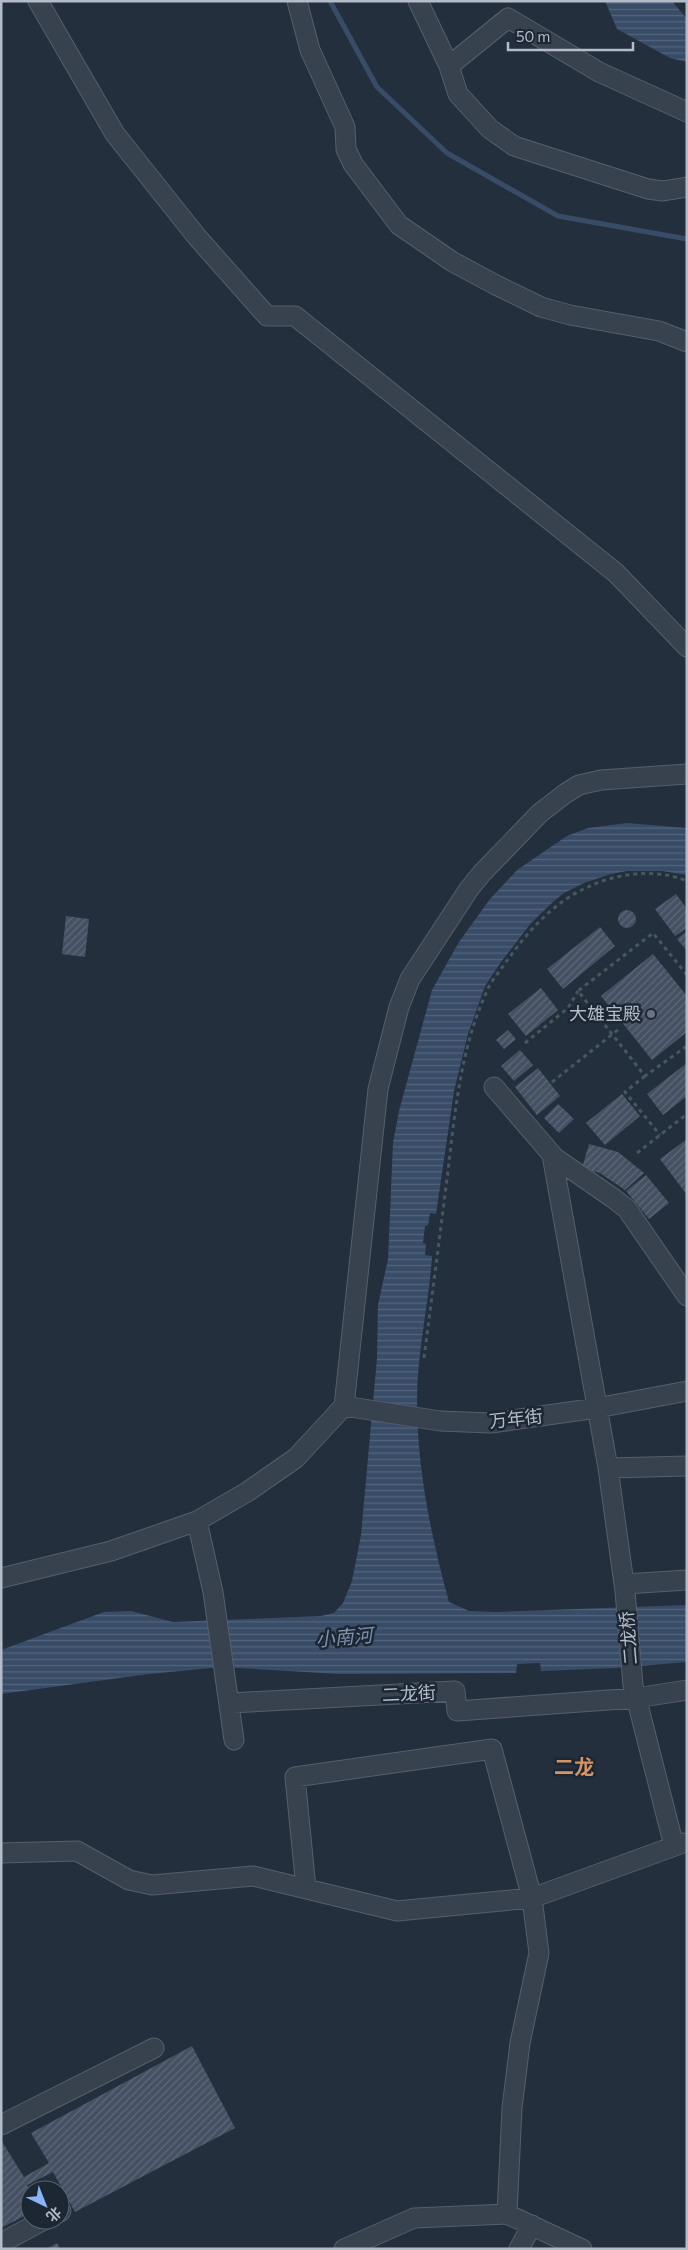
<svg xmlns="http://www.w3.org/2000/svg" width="688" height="2250" font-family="Commissioner,'Noto Sans SC',sans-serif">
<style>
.water{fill:url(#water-rules)}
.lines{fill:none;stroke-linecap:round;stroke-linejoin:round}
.stream{stroke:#394c67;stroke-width:5}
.building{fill:url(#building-hatch)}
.minor-casing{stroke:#565f6c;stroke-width:21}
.path{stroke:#44595c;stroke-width:3;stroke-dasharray:4 4;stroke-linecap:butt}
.minor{stroke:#38414e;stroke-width:19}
.worship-dot{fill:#6b7280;stroke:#1d2633;stroke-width:2}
.labels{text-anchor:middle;stroke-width:5;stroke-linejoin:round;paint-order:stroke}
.poi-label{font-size:18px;fill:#b4bcc9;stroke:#1d2633;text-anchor:end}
.street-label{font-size:18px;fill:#b4bcc9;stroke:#1d2633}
.water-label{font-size:19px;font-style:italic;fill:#7c92b1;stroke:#1d2633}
.quarter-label{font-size:20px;font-weight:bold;fill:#d59563;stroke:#1d2633}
</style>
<defs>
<pattern id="water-rules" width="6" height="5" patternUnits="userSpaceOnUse" patternTransform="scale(1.25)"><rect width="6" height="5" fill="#394c67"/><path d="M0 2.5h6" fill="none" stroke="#53647b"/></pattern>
<pattern id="building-hatch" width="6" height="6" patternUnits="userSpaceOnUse" patternTransform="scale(1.25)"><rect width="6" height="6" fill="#455162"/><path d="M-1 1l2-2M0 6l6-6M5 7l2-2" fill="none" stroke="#5d6877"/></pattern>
</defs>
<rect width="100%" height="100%" fill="#242f3e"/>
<!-- water -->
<path class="water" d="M605,1H672L687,19V62L670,58L617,29Z
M627,823L687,828V875L662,871H627L611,874L584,883L564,893L554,901L531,923L501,962L485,986L468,1034L454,1091L436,1214L430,1213L428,1225L425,1226L423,1243L426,1244L425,1255L432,1256C429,1304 417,1352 417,1400C417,1469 431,1536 449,1602L469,1611L496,1612L687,1605V1662L616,1668L541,1671L540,1663L517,1664L516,1673L339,1674L222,1667L149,1674L1,1694V1650L104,1612L131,1611L173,1622L321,1616L334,1613L343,1603L352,1581L361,1535L377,1358L378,1305L388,1259L393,1143L399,1111L432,990L459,942L490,899L517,870L567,836L588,828Z"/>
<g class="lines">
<!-- stream -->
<path class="stream" d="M330,1L377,87L447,153L558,216L687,239"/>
</g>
<!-- building -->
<path class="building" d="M676,894L687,909V928L675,936L655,909Z
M618 919a9 9 0 1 1 18 0a9 9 0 1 1-18 0Z
M66,916L89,919L85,957L62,954Z
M600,927L615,946L563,989L547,969Z
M687,931V951L677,939Z
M653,954L687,996V1032L652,1060L601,996Z
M541,988L558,1010L526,1036L508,1014Z
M508,1030L516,1039L504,1049L496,1040Z
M520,1050L533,1065L514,1081L501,1066Z
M687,1063V1096L663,1115L647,1094Z
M538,1068L560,1096L537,1115L515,1087Z
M622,1094L640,1116L605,1145L586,1123Z
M558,1104L574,1119L559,1133L544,1118Z
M687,1139V1195L660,1159Z
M589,1144L618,1152L644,1173L625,1190L600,1173L582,1168Z
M646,1175L669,1203L649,1219L626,1191Z
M192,2046L235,2128L75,2212L53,2172L27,2185L30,2191V2213L1,2228V2140L24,2177L49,2163L31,2133Z
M57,2243L60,2249H46Z"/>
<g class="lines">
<defs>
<path id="minor" d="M38,1L115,134L197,237L267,316H295L616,573L687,647
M297,1L310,50L345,127L346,149L353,164L399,225L453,262L496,285L541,307L570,315L659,331L687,342
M418,1L449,66L458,94L490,129L514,146L648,189L663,191L687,187
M449,66L508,18L599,72L687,112
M494,1087L555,1158L613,1198L627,1209L687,1296
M552,1155L608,1468L625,1591L633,1685L674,1846
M344,1406L440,1421L491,1423L597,1408L687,1391
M608,1468L687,1466
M197,1521L213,1592L234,1740
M1,1578L111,1551L197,1521L247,1492L296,1458L344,1406L378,1089L399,1007L410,979L469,889L482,873L540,813L566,793L579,785L601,780L687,774
M625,1584L687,1580
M230,1703L455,1691L457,1711L636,1698L687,1690
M1,1853L77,1851L129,1880L152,1885L253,1876L397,1911L532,1898L683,1843
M306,1888L295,1777L492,1749L532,1898L539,1953L520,2043L512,2108L507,2214
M1,2125L154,2048
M60,2212L61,2211
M1,2243L44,2220
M344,2249L414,2218L507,2214L582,2249
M519,2249L532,2225"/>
</defs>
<!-- minor casing -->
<use href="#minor" class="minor-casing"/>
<!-- path -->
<path class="path" d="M687,975L653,933L578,991L645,1076L687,1046
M525,1043L568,1008L578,991
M645,1076L625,1092L660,1135
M527,1102L619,1029
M637,1153L687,1114
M424,1358C432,1296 440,1234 448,1171C455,1111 461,1047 487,991C490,983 496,976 501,969C524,936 551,903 588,887C617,873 656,868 687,881"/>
<!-- minor -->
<use href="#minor" class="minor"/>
</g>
<!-- markers -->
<circle class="worship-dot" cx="651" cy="1014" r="5"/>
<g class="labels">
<!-- poi labels -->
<g class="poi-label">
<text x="641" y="1020">大雄宝殿</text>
</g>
<!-- street labels -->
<g class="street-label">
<text transform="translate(516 1419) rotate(-6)" y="6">万年街</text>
<text transform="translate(629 1638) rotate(-95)" y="6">二龙桥</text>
<text transform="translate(409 1694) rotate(-3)" y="6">二龙街</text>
</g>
<!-- water labels -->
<g class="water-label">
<text transform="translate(344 1637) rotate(-5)" y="7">小南河</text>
</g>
<!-- quarter labels -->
<g class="quarter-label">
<text x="574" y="1774">二龙</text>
</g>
</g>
<!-- border -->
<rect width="688" height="2250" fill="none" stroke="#b4bcc9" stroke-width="5"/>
<!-- north arrow -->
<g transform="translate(45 2205) rotate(137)"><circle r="24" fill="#1d2633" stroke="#59626f"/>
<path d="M0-4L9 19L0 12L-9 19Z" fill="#8ab4f8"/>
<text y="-8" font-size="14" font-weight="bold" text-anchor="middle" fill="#b4bcc9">北</text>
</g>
<!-- scale -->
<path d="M508 42v8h125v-8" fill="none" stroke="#b4bcc9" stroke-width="2.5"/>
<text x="516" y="42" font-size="15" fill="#b4bcc9" stroke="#1d2633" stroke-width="4" paint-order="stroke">50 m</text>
</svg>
